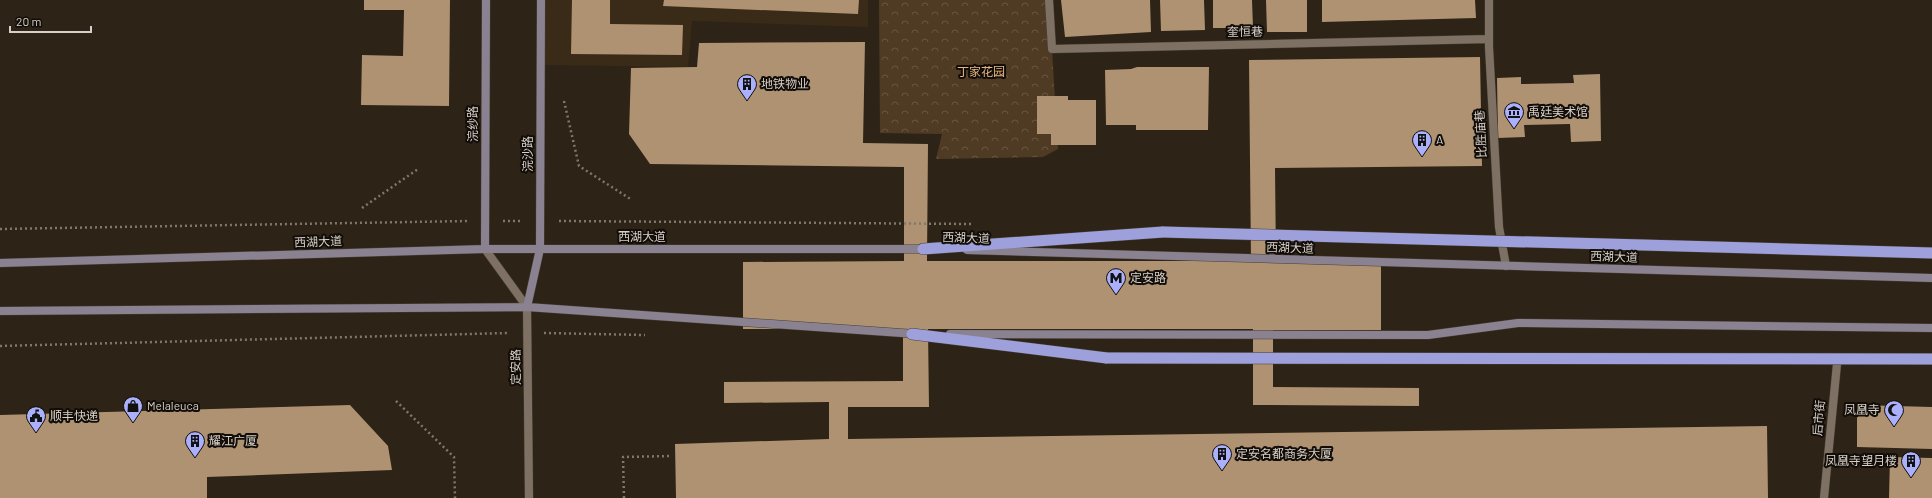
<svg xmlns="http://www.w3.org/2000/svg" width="1932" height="498" font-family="Barlow,'Noto Sans SC',sans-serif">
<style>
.built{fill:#3a2b19}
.park{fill:url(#park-crowns)}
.building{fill:#af9271}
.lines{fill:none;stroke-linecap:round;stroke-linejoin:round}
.service-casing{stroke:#473f36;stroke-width:9}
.minor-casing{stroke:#473f36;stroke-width:9}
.tertiary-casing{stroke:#473f36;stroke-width:9}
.secondary-casing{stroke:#473f36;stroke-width:9}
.trunk-casing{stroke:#473f36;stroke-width:12}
.path{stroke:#80776d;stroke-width:2.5;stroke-dasharray:2 3;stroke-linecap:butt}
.service{stroke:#7e7163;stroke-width:8}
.minor{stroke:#7e7163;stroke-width:8}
.tertiary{stroke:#7e7163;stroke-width:8}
.secondary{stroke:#8a8290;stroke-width:8}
.trunk{stroke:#9da0db;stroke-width:11}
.trunk-bridge-casing{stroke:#473f36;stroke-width:12;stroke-linecap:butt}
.trunk-bridge{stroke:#9da0db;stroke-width:11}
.labels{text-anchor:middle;stroke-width:4;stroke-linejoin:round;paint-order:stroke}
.street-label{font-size:12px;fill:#d7d0c8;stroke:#120d08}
.park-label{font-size:12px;fill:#e6b782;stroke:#120d08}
.poi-label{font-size:12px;fill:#d7d0c8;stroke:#120d08;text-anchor:start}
</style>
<defs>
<pattern id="park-crowns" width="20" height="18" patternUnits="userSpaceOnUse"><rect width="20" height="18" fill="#4f3b23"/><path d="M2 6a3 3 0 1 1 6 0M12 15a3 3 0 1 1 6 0" fill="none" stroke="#685641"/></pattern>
</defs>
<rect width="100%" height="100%" fill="#2d2317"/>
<!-- built -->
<path class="built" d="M541,0H868V27L692,21L688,67L541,65Z"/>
<!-- park -->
<path class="park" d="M879,0H1049L1058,149L1043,157L936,159L942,134L880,133Z"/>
<!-- building -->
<path class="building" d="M364,0H450L449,106L361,105L362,55L403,56L404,10H364Z
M572,0H610V24L683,25L682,55L571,54Z
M664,0H859L858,14L663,6Z
M1061,0H1150L1151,32L1065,37Z
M1160,0H1204L1205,30L1161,31Z
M1213,0H1252L1253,28H1213Z
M1266,0H1307V32H1267Z
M1322,0H1475L1476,18L1322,22Z
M865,42L863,143L928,144L927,261H1251L1249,60L1480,57L1482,166L1275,168L1276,261H1381V330H1273V387L1419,388V406L1253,405V329H928L929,407H848V439L1767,426L1768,498H676L675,444L829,439V402L724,403V382L903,381V329H743V262L904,261V167L650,164L629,134L631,68L697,67L699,43Z
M1137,67H1209L1208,130H1136V125H1106L1105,70L1131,69Z
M1600,74L1601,141L1571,142L1570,124L1524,125L1525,137L1498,138L1497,78L1521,77V84L1574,83L1573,75Z
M1037,96H1068V100H1096V145H1051V134H1037Z
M350,405L388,446L392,470L207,477V498H0V415Z
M1857,405L1932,407V449L1857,447Z
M1890,457L1932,458V498H1889Z"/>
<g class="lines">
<defs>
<path id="service" d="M1049,0L1052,49L1489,39
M1489,0V47L1499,227L1506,266"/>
<path id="minor" d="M1824,498L1837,364"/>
<path id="tertiary" d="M485,249L527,307L529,498"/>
<path id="secondary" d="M485,249L486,0
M967,250L1932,278
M0,263L485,249H928
M527,307L540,249L541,0
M0,311L527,307L916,334
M950,334L1428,335L1518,323L1932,328"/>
<path id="trunk" d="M923,249L1163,232
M912,334L1107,358"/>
</defs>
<!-- service casing -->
<use href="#service" class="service-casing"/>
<!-- minor casing -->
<use href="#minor" class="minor-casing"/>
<!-- tertiary casing -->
<use href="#tertiary" class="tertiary-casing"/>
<!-- secondary casing -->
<use href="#secondary" class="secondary-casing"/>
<!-- trunk casing -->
<use href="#trunk" class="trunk-casing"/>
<!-- path -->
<path class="path" d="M564,101L579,166L632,200
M362,208L418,169
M503,221H522
M559,221L972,224
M0,229L468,221
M544,333L645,335
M0,346L509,333
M396,401L454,457L455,498
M624,498L623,457L670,456"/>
<!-- service -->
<use href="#service" class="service"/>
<!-- minor -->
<use href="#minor" class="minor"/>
<!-- tertiary -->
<use href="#tertiary" class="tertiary"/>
<!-- secondary -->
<use href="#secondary" class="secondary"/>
<!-- trunk -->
<use href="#trunk" class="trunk"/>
<defs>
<path id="trunk-bridge" d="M1163,232L1932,253
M1107,358L1932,359"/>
</defs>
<!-- trunk-bridge casing -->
<use href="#trunk-bridge" class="trunk-bridge-casing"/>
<!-- trunk-bridge -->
<use href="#trunk-bridge" class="trunk-bridge"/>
</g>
<!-- icons -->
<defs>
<symbol id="building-pin" viewBox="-11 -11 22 30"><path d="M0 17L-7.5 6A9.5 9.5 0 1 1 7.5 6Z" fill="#aab0fc" stroke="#120d08"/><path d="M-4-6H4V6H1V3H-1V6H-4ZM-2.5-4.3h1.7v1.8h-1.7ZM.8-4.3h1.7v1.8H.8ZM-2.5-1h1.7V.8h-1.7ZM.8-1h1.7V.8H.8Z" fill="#111"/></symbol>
<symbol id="museum-pin" viewBox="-11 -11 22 30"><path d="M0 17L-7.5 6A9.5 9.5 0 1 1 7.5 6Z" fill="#aab0fc" stroke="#120d08"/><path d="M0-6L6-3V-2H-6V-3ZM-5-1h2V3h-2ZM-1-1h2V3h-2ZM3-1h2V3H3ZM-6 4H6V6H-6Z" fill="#111"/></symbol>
<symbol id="metro-pin" viewBox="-11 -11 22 30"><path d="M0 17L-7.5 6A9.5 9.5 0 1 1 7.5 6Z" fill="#aab0fc" stroke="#120d08"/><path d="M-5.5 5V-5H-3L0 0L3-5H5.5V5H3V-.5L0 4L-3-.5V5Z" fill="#111"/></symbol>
<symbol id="shop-pin" viewBox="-11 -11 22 30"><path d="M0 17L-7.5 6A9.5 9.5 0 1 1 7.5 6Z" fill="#aab0fc" stroke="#120d08"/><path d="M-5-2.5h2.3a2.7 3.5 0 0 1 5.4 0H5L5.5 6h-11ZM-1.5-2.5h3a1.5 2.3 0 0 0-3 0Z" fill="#111"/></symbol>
<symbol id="mosque-pin" viewBox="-11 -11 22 30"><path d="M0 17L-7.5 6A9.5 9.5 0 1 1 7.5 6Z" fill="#aab0fc" stroke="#120d08"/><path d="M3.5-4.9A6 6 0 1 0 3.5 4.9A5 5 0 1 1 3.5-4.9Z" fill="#111"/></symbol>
<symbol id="civic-pin" viewBox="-11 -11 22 30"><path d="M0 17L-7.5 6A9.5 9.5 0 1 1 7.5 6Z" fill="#aab0fc" stroke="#120d08"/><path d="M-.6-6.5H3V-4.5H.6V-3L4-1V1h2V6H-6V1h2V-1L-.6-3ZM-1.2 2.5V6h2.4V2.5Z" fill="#111"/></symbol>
</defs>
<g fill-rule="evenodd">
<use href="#building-pin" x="736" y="73" width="22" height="30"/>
<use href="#museum-pin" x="1503" y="101" width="22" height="30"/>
<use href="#building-pin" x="1411" y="129" width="22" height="30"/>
<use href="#metro-pin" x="1105" y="267" width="22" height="30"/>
<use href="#shop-pin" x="122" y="395" width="22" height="30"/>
<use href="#mosque-pin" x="1883" y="399" width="22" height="30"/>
<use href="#civic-pin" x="25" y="405" width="22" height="30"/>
<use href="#building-pin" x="184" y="430" width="22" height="30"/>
<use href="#building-pin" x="1211" y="443" width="22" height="30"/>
<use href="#building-pin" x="1900" y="450" width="22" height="30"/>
</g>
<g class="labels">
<!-- street labels -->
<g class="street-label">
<text transform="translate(1245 32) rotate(-1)" y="4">奎恒巷</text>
<text transform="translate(473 124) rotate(-90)" y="4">浣纱路</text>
<text transform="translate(1481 134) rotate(-93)" y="4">比胜庙巷</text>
<text transform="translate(528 154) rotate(-90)" y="4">浣沙路</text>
<text x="642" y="241">西湖大道</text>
<text transform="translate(966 238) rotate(2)" y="4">西湖大道</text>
<text transform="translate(318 242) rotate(-2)" y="4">西湖大道</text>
<text transform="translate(1290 248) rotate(2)" y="4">西湖大道</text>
<text transform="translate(1614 257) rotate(2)" y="4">西湖大道</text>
<text transform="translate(516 367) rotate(-91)" y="4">定安路</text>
<text transform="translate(1819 418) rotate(-85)" y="4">后市街</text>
</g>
<!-- park labels -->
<g class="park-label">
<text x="981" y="76">丁家花园</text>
</g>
<!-- poi labels -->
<g class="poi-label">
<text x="761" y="88">地铁物业</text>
<text x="1528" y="116">禹廷美术馆</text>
<text x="1436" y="144">A</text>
<text x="1130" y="282">定安路</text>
<text x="147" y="410">Melaleuca</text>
<text x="1880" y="414" text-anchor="end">凤凰寺</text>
<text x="50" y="420">顺丰快递</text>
<text x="209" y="445">耀江广厦</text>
<text x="1236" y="458">定安名都商务大厦</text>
<text x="1897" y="465" text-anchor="end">凤凰寺望月楼</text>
</g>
</g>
<!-- scale -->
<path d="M10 26v6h81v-6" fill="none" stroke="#d7d0c8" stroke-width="2"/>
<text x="16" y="26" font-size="12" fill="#d7d0c8" stroke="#120d08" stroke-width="3" paint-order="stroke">20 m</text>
</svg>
